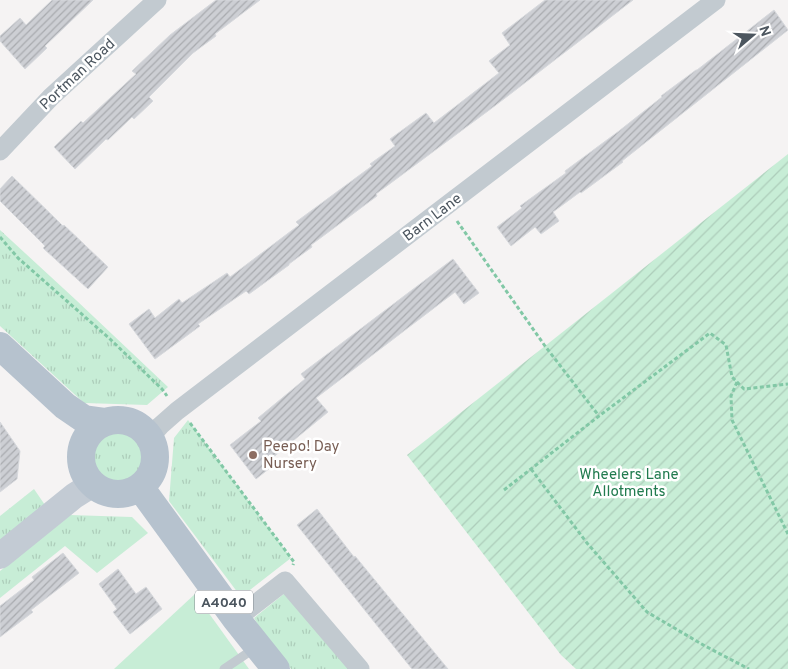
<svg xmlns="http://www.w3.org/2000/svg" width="788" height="669" font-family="Overpass,sans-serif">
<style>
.grass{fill:url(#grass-tufts)}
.park{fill:#c7edd6}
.garden{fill:url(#garden-furrows)}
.building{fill:url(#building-hatch);stroke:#d7d9dd}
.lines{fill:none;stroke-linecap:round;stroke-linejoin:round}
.path{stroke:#82c8a6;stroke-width:3;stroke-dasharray:4 2.5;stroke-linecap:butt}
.lane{stroke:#c2cad0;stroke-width:9}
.street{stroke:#c2cad0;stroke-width:19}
.secondary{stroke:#c3cbd4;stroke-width:26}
.primary{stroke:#b6c2ce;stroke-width:28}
.education-dot{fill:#8d6e63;stroke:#fff;stroke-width:2}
.labels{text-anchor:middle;stroke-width:5;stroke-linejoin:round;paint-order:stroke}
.shield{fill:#fff;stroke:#82898f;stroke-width:1}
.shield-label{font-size:14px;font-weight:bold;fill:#4c565f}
.street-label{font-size:15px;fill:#4c565f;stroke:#fff}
.education-label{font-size:15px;fill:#785e54;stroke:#fff;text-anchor:start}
.park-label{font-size:15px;fill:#217b4f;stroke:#fff}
</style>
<defs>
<pattern id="grass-tufts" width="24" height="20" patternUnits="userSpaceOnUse" patternTransform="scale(1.25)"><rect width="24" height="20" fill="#c7edd6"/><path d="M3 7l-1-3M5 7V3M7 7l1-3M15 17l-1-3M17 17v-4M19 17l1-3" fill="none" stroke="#adcdba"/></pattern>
<pattern id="garden-furrows" width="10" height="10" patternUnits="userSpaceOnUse" patternTransform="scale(1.25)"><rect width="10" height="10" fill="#c7edd6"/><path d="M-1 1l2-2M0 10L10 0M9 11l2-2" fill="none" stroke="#adcdba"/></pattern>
<pattern id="building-hatch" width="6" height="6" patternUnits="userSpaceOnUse" patternTransform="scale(1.25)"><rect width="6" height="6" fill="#cdcfd4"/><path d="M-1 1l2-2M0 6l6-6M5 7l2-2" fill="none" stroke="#a9abaf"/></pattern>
</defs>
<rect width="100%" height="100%" fill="#f5f3f3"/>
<!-- grass -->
<path class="grass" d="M0,230L76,300L168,387L147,405L84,403L0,326Z
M188,420L291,558L241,597L169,501L174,438Z
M93 459a26 26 0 1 1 52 0a26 26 0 1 1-52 0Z
M34,489L45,505L0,543V516Z
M70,515L132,517L148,533L97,573L65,546L0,598V571Z
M285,593L350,669H291L263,633L254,618Z"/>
<!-- park -->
<path class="park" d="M195,594L249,669H114Z"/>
<!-- garden -->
<path class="garden" d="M788,154V669H576L561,655L407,455Z"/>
<!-- building -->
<path class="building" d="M52,0H93L45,46L47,48L25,69L0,41V36L20,18L26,25Z
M216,0H260L215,34L216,36L193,53L149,97L153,101L134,119L132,117L108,140L106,139L75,169L54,147L81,121L83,123L136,74L132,71L170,35Z
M545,0H633L496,105L376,194L377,196L311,245L312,247L289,264V265L249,294L246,291L198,324L200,326L155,359L129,324L149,309L155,318L179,299L182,303L227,273L230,277L299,225L296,222L372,166L370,164L395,146L390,139L426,113L434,123L499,73L489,61L510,45L502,33Z
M774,10L788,30L622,161L623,162L581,193L580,192L553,212L559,221L541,234L535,227L511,246L497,227L522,208L520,206L566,173L565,171L619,131L662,97L661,96L696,70H697Z
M12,176L63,226L64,225L108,267L88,289L43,248L45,246L0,201V189Z
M453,259L479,293L464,304L455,292L316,398L328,412L271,459L275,464L256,479L230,445L261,421L258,418L305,379L301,374Z
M0,422L20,451L17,479L0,492Z
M317,509L354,557L355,556L448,669H412L375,623L297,525Z
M63,553L79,573L31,610L33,612L0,637V606L34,580L32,577Z
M118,569L136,594L146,587L162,609L130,634L113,612L117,609L99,584Z"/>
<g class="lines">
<!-- path -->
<path class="path" d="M457,221L545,346L599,416
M0,237L18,258L110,339L162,389L167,396
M737,382L731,396L732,420L788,534
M190,423L294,562L293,565
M531,469L587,543L647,612L705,646L749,669
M504,490L599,416L710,333L726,345L732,377L744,389L788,384"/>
<!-- lane -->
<path class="lane" d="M224,669L255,648"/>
<!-- street -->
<path class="street" d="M0,151L51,97L157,0
M150,437L160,426L177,411L716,0
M236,619L285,581L360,669"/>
<!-- secondary -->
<path class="secondary" d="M0,556L74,496L93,484"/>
<!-- primary -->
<path class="primary" d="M0,346L65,406L84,419L106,422
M81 457a37 37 0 1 1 74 0a37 37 0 1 1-74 0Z
M140,487L236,619L276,669"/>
</g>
<!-- markers -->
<circle class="education-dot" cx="253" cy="455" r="5"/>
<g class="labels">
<!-- shield labels -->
<rect class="shield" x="195" y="590.5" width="58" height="23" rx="4"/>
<g class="shield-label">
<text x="224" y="607">A4040</text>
</g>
<!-- street labels -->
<g class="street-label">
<text transform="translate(77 74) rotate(-43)" y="5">Portman Road</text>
<text transform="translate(432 217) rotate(-37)" y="5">Barn Lane</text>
</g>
<!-- education labels -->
<g class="education-label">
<text x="263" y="451">Peepo! Day<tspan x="263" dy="17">Nursery</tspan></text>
</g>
<!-- park labels -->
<g class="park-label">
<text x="629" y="479">Wheelers Lane<tspan x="629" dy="17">Allotments</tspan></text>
</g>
</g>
<!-- north arrow -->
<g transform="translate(753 35) rotate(71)" stroke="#ffffff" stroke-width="4" paint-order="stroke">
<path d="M0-4L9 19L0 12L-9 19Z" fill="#4c565f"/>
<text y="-8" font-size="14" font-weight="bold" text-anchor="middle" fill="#4c565f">N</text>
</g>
</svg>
